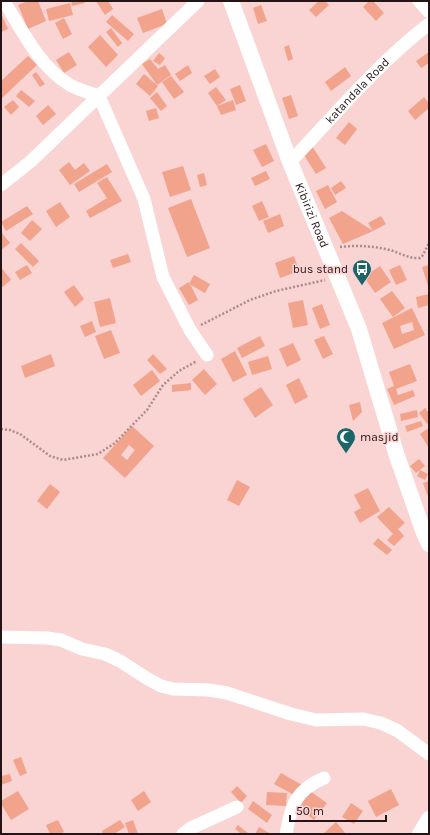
<svg xmlns="http://www.w3.org/2000/svg" width="430" height="835" font-family="Karla,sans-serif">
<style>
.building{fill:#f2a38c;fill-rule:evenodd}
.lines{fill:none;stroke-linecap:round;stroke-linejoin:round}
.path{stroke:#ab8c8d;stroke-width:2.5;stroke-dasharray:2 2;stroke-linecap:butt}
.minor{stroke:#fff;stroke-width:13}
.tertiary{stroke:#fff;stroke-width:16}
.labels{text-anchor:middle;stroke-width:3;stroke-linejoin:round;paint-order:stroke}
.street-label{font-size:12px;fill:#251415;stroke:#fad3d3}
.poi-label{font-size:12px;fill:#251415;stroke:#fad3d3;text-anchor:end}
</style>
<rect width="100%" height="100%" fill="#fad3d3"/>
<!-- building -->
<path class="building" d="M28,1H38L46,21L28,29L18,5Z
M71,1H84L85,3L72,6Z
M96,1H108L113,9L105,15Z
M319,1H325L329,5L316,17L309,10Z
M369,1H373L384,13L376,21L363,7Z
M70,3L73,15L49,21L46,9Z
M261,5L267,21L258,24L253,8Z
M162,9L167,24L143,33L137,18Z
M1,13L8,29L1,32Z
M112,15L134,34L128,41L106,22Z
M64,18L72,34L63,39L55,23Z
M111,28L122,43L118,47L106,32Z
M100,35L118,55L106,67L88,47Z
M289,45L293,59L288,61L284,47Z
M69,52L77,65L64,73L56,60Z
M429,52V63L421,68L416,61Z
M159,53L165,58L160,65L153,61Z
M28,56L37,65L1,99V81Z
M150,59L158,69L165,65L171,75L157,85L142,64Z
M188,65L192,73L180,81L175,74Z
M345,67L351,76L331,91L325,82Z
M215,69L220,77L210,84L204,76Z
M36,72L45,84L40,87L32,75Z
M144,74L158,86L150,96L136,84Z
M171,76L184,92L174,99L162,82Z
M240,85L246,101L236,105L230,89Z
M216,87L226,100L217,106L233,100L236,110L221,115L217,106L208,93Z
M21,90L35,101L29,107L16,96Z
M157,92L167,106L161,111L150,98Z
M291,95L298,116L289,119L282,98Z
M424,97L429,103V108L415,120L408,111Z
M13,100L19,107L11,115L4,107Z
M48,105L56,114L43,125L36,116Z
M156,108L159,118L149,121L146,111Z
M349,122L357,129L345,145L336,138Z
M266,144L274,161L262,167L253,150Z
M312,146L326,168L316,174L302,152Z
M69,162L75,170L84,163L90,171L70,185L59,170Z
M107,164L112,172L79,192L74,184Z
M183,166L191,190L170,197L162,172Z
M266,171L270,179L255,186L251,178Z
M204,173L207,185L200,187L197,175Z
M107,177L122,201L90,218L86,211L107,198L97,183Z
M341,181L346,188L335,195L331,188Z
M328,185L337,202L325,209L316,191Z
M191,199L210,248L187,257L168,208Z
M262,201L269,217L259,221L252,206Z
M60,202L70,217L56,227L46,211Z
M27,206L33,214L6,231L1,222Z
M342,211L373,231L343,244L329,218Z
M280,214L284,226L268,233L263,221Z
M381,216L386,224L373,231L368,223Z
M32,220L42,229L30,241L21,233Z
M1,232L10,243L1,250Z
M21,243L39,261L33,267L15,249Z
M128,254L131,262L113,268L110,260Z
M294,256L299,271L280,278L275,263Z
M27,265L32,273L20,280L15,272Z
M400,265L407,280L396,285L389,270Z
M429,265V289L422,267Z
M380,266L391,282L375,293L364,277Z
M1,267L11,280L1,288Z
M194,275L210,284L205,293L189,284Z
M189,282L198,300L189,305L179,288Z
M74,285L84,299L75,307L64,292Z
M392,291L405,308L393,317L380,299Z
M429,294V305L418,308L416,297Z
M110,298L116,323L100,327L94,302Z
M303,300L308,325L293,328L288,303Z
M322,304L330,325L320,329L312,308Z
M412,308L425,335L394,349L382,323ZM412,322L414,330L402,334L400,326Z
M92,321L96,332L85,337L80,326Z
M111,330L120,353L104,359L95,336Z
M260,336L265,346L242,358L237,348Z
M324,336L333,354L323,359L314,340Z
M293,343L301,360L287,367L279,349Z
M235,351L247,375L233,382L221,359Z
M51,354L55,366L25,378L21,366Z
M153,354L167,369L160,374L147,360Z
M268,356L272,369L252,375L248,362Z
M410,364L417,381L396,389L398,395L413,390L415,396L394,405L387,389L394,386L389,372Z
M204,369L217,384L205,395L192,380Z
M152,370L160,381L141,396L133,385Z
M299,378L308,397L295,404L286,385Z
M191,383V390L172,392V385Z
M261,387L273,405L255,418L243,399Z
M360,402L362,412L353,421L349,405Z
M425,408L429,413V422L427,424L419,413Z
M417,410L418,417L401,421L400,414Z
M421,421L423,426L407,432L405,426Z
M132,426L154,446L125,478L103,458ZM129,445L135,450L127,460L121,455Z
M427,429L429,431V448L420,434Z
M419,459L425,466L416,473L410,466Z
M420,470L428,474L425,480L417,476Z
M237,480L250,487L239,506L227,500Z
M429,481V499L423,483Z
M50,484L60,492L47,509L37,501Z
M368,488L380,511L360,523L354,512L361,508L354,495Z
M389,507L405,523L398,529L404,536L394,546L387,540L393,534L377,517Z
M378,538L392,550L387,555L373,544Z
M21,757L27,773L20,776L13,760Z
M281,773L302,785L296,796L274,784Z
M10,774L12,781L1,785V776Z
M237,786L247,796L241,803L231,792Z
M391,789L399,805L376,817L368,801Z
M18,791L29,809L11,820L1,804V801Z
M144,791L151,802L138,811L131,800Z
M310,791L327,803L314,820L298,808Z
M267,792L287,793L286,806L266,805Z
M253,801L272,815L267,823L248,809Z
M351,803L363,811L354,824L342,817Z
M58,820L64,832L59,834H50L46,825Z
M120,820L125,827L114,834H103L102,831Z
M133,820L138,834H129L125,823Z
M336,822L346,834H323Z
M238,825L249,834H241L235,829Z
M259,827L271,834H255Z"/>
<g class="lines">
<!-- path -->
<path class="path" d="M340,247C357,245 373,246 390,250C400,253 409,259 420,258L423,255L429,243
M201,325L250,300L276,291L325,280
M1,429L10,430L20,434L50,456L63,460L98,454L115,443L147,410L163,385L179,371L197,361"/>
<!-- minor -->
<g class="minor">
<path d="M419,1L429,12"/>
<path d="M7,6C24,34 41,68 70,85C79,90 90,93 99,96L144,199L163,277L190,330L207,355"/>
<path id="s1" d="M290,162C334,116 379,62 429,24"/>
<path d="M1,185L30,162L198,1"/>
<path d="M1,637L47,638L61,640L82,649L105,654L120,661L148,679L161,686L173,689L209,690L227,693L291,714L316,720L363,719L381,723L398,731L429,754"/>
<path d="M183,834L191,828L237,807"/>
<path d="M286,834C291,805 296,790 324,778"/>
</g>
<!-- tertiary -->
<g class="tertiary">
<path id="s2" d="M231,1L290,162L359,329L397,456L424,533L429,544"/>
<path d="M420,834L429,819"/>
</g>
</g>
<!-- icons -->
<defs>
<symbol id="bus-pin" viewBox="-11 -11 22 30"><path d="M0 17L-7.5 6A9.5 9.5 0 1 1 7.5 6Z" fill="#186668" stroke="#fad3d3"/><path d="M-5-6H5V4H4V6H2V4H-2V6H-4V4H-5ZM-3.5-4V0h7V-4ZM-3.5 1.2v1.5H-2V1.2ZM2 1.2v1.5H3.5V1.2Z" fill="#fff"/></symbol>
<symbol id="mosque-pin" viewBox="-11 -11 22 30"><path d="M0 17L-7.5 6A9.5 9.5 0 1 1 7.5 6Z" fill="#186668" stroke="#fad3d3"/><path d="M3.5-4.9A6 6 0 1 0 3.5 4.9A5 5 0 1 1 3.5-4.9Z" fill="#fff"/></symbol>
</defs>
<g fill-rule="evenodd">
<use href="#bus-pin" x="351" y="258" width="22" height="30"/>
<use href="#mosque-pin" x="335" y="426" width="22" height="30"/>
</g>
<g class="labels">
<!-- street labels -->
<g class="street-label">
<text dy="4" stroke="none"><textPath href="#s1" startOffset="98">katandala Road</textPath></text>
<text dy="4" stroke="none"><textPath href="#s2" startOffset="229">Kibirizi Road</textPath></text>
</g>
<!-- poi labels -->
<g class="poi-label">
<text x="348" y="273">bus stand</text>
<text x="360" y="441" text-anchor="start">masjid</text>
</g>
</g>
<!-- border -->
<rect width="430" height="835" fill="none" stroke="#251415" stroke-width="4"/>
<!-- scale -->
<path d="M290 815v6h96v-6" fill="none" stroke="#251415" stroke-width="2"/>
<text x="296" y="815" font-size="12" fill="#251415" stroke="#fad3d3" stroke-width="3" paint-order="stroke">50 m</text>
</svg>
